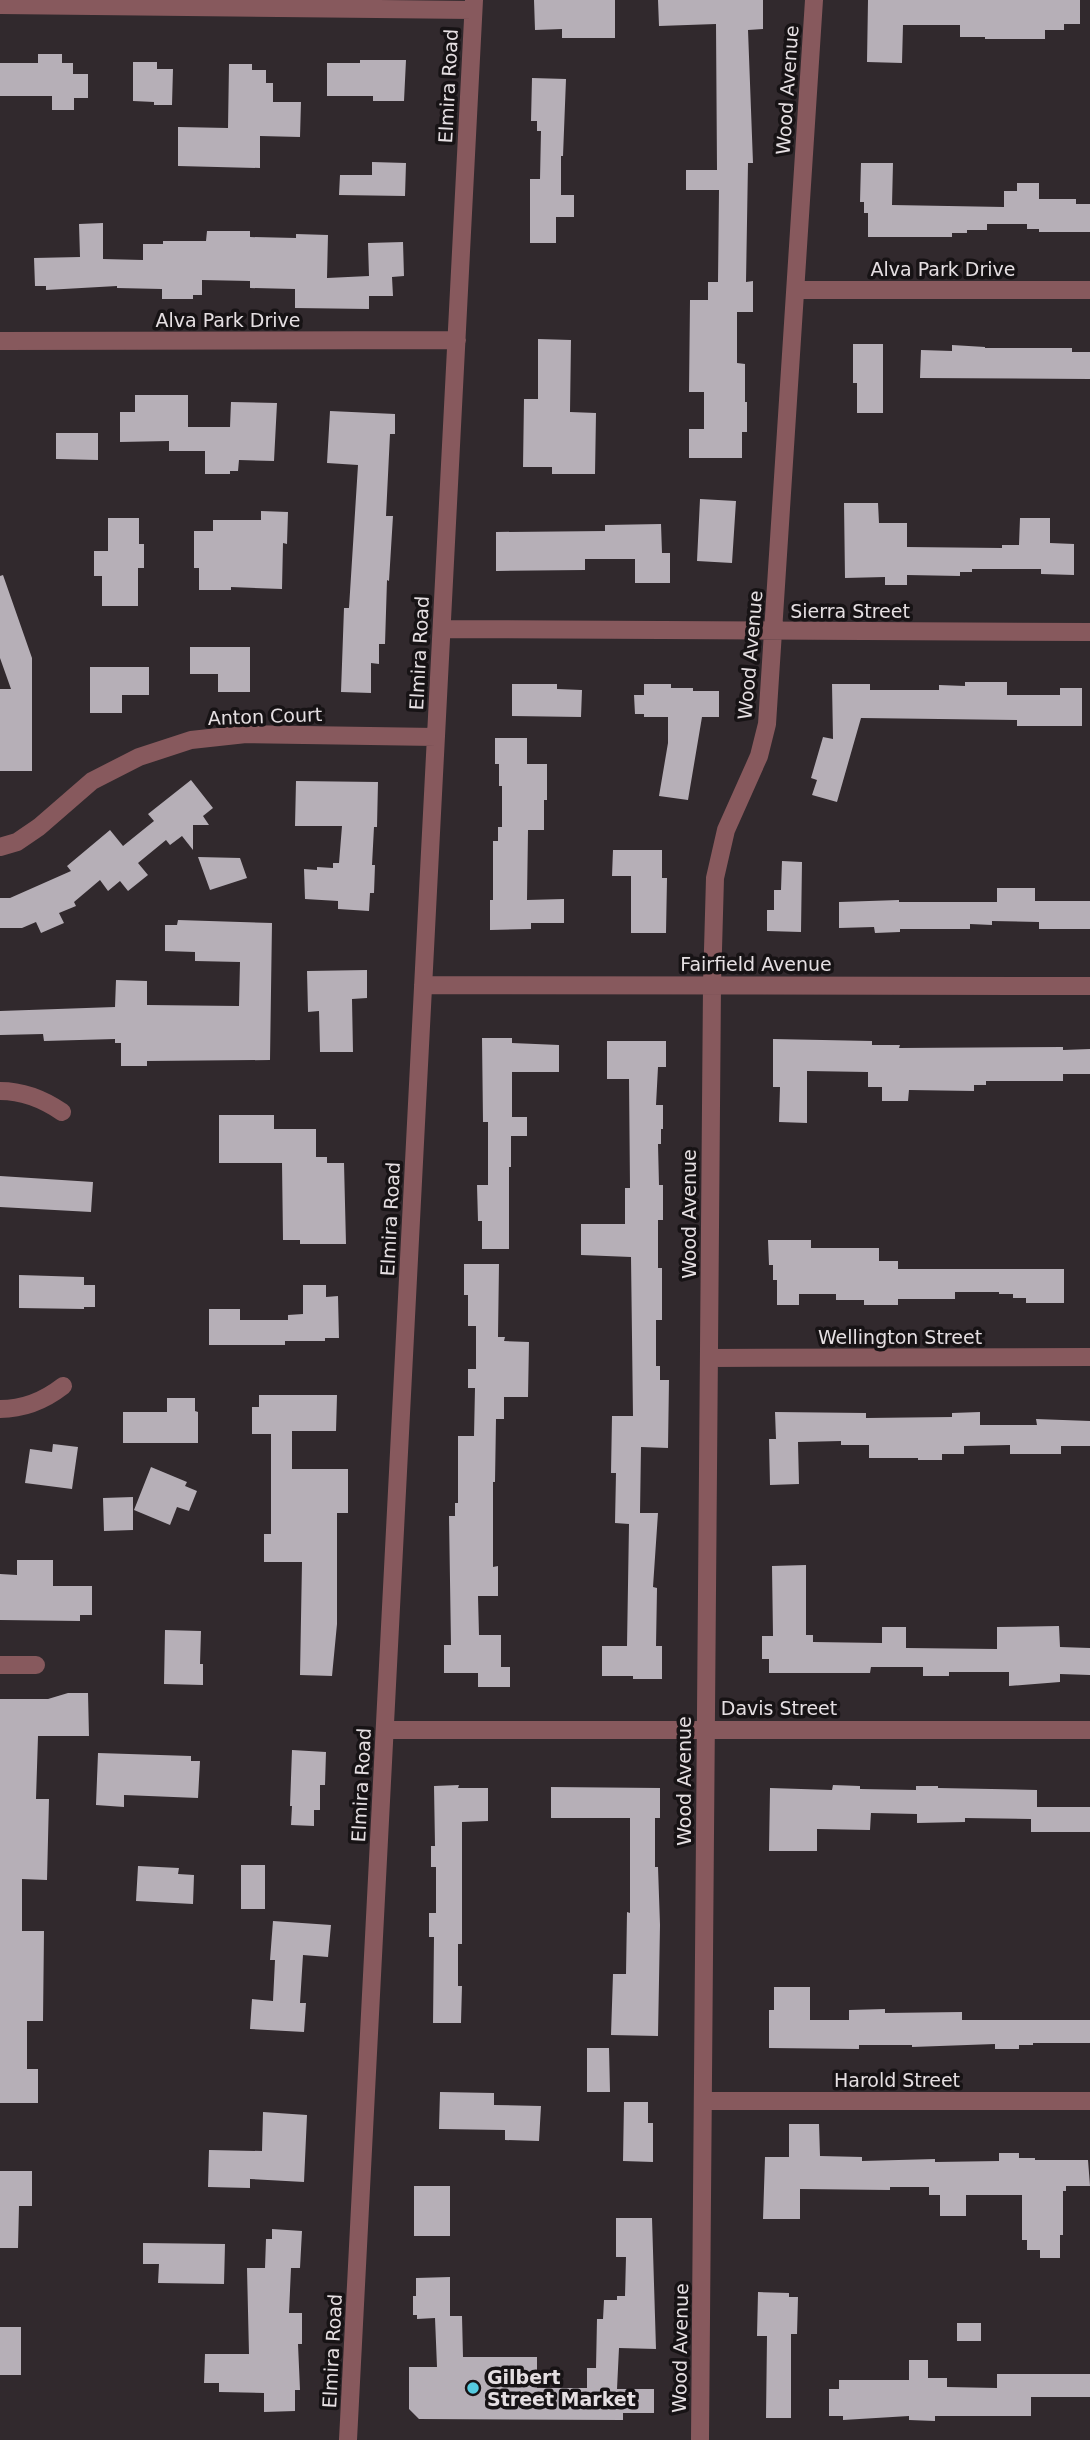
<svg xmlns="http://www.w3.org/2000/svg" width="1090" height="2440" font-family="'DejaVu Sans',sans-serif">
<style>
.building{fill:#b6afb7}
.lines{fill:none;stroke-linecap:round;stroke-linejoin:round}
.minor{stroke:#87595d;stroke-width:18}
.poi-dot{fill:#55cadf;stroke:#171315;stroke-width:2.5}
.labels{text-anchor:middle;stroke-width:7;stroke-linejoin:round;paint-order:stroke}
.street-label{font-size:19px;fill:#e5dfe2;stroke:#171315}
.poi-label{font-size:19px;font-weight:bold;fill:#e5dfe2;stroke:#171315;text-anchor:start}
</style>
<rect width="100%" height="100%" fill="#31292d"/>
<!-- building -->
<path class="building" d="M534,0H615V38H562V29L535,30Z
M658,0H763V29L748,30L753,163H748L746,282L753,281V312H737V363L745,364V402H747V432H742V458H689V429H704V392H689L690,300H708V282H718L719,190H686V170H717L716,24L659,26Z
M868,0H1080V24H1064V30H1045V39H985V37H960V25H903L902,63L867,62Z
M38,54H62V63H73V74H88V98H74V110H52V96H0V63H38Z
M360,60H406L404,101H373V96H327V63H360Z
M133,62H157V69H173L172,105H154V102L133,101Z
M229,64H252V70H266V83H273V102H301L300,137L260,136V168L178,166V127L228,128Z
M532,78L566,79L563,156H561V195H574V217H556V243H530V179H540L541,131H537V121H531Z
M372,162L406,163L405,196L339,195L340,175H372Z
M861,163H893L892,205L1004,207V191H1017V183H1039V199H1076V204H1090V232H1039V229H1027V224H987V230H967V233H952V237H868V213H864V202H860Z
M103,223V259L143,260V244H163V241H206L207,231H250V237L296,238V234L328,235L327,278L369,276L368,243L403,242L404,276L392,277L393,296H369V309L295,308V289L250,288V281L202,280V295H193V299H162V289L117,288V286L46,290V286H35L34,258L80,257L79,224Z
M538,339L571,340L570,412L596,413L595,474H552V467H523L524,399H538Z
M853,344H883V413H857V383H853Z
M952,345L985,347V348H1072V352H1090V379L920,378L921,350L952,351Z
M135,395H188V427H230L231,402L277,403L274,461L239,460L238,471H230V474H205V451H169V441L120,442V412H135Z
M330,411L395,414V434H390L386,516H393L389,581L387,580L385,644H379V664L371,663V693L341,692L344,608H349L358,465L327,463Z
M56,433H98V460L56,459Z
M700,499L736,501L732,563L697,561Z
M844,503H878L879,523H907V547L1002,548V545H1019L1020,518H1050V543L1074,544V575L1041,574V569H972V572H960V576L907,575V585H885V577L845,578Z
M261,511L288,512L287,544L283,543L282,589L231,587V590H199V568H194V531H213V520H261Z
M108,518H139V544H144V568H138V606H102V576H94V551H108Z
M661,524L662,553H670V583H635V559H585V570L496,571V532L605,531V525Z
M3,575L32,658V771H0V689H11L0,658V576Z
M190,647H250V692H218V674H190Z
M90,667H149V695H122V713H90Z
M965,682H1007V695H1060V688H1082V726H1017V720L861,718L837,802L812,795L817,780L811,778L823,737L833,739L832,684H870V690H939V685L965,686Z
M512,684H557V689L582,690L581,717L512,716Z
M644,684H671V688H693V691H719V717H702L688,800L659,796L668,743V717H644V714H635L634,695H644Z
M495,738H527V764H547V800H544V830H528L527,900L564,899V923H531V929L490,930V900H493V841H498V827H502V786H499V764H495Z
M191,780L213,808L203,816L209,825H193V850L182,836L170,845L166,840L138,863L148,875L128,891L120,881L108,891L100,880L74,902L76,906L59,913L64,923L41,933L36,922L22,928H0V898H10L71,871L67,866L110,830L123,846L154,821L148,814Z
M296,781L378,782L377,827H374L372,865H375L374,893H370L369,911L338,909V901L305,899L304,869L317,870V867L333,868V863H339L342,826H295Z
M613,850H662V878H667L666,933H631V876H612Z
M198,857L240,858L247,878L210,890Z
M782,861L802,862L801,932L767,931V910H774V890H781Z
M997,888H1035V901H1090V929H1039V922L992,921V925L970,924V929H900V932L875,933L874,927L839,928V902L899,900V902H997Z
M178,920L272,923L270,1060L147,1061V1066H121V1043H115V1039L44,1041L43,1034L0,1035V1011L115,1007L116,980L147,981V1005L239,1006L240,962L195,961V952L165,951V925H177Z
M367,970V998L352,999L353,1052H320L319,1011L308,1012L307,971Z
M482,1038H512V1043L559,1045V1072H512V1117H527V1136H511V1167H509V1249H482V1221H478L477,1185H488V1122H483Z
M773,1039L872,1041V1045H900L899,1048L1063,1047V1050L1090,1049V1074H1063V1081H986V1085H974V1091L909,1090L908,1101H882V1087H868V1072L807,1071V1123L779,1122L780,1087H773Z
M607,1041H666V1067H658L656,1105H663V1129H661V1144H658L659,1185H663V1220H658V1268H662V1320H656V1366H660V1380H669L668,1448L641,1447L640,1513H658L653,1587L657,1588L656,1646H662V1679H633V1676H602V1646H627L629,1524L615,1523L616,1473H611L612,1416H633L631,1257L581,1255V1224H625V1188H630L629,1079H607Z
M219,1115H274V1129H316V1157H327V1163H344L346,1244H300V1240H283L282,1163H219Z
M0,1176L93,1182L91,1212L0,1207Z
M768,1240H811V1248H879V1261H898V1269H1064V1303H1026V1298H1013V1294H999V1292H955V1299H898V1305H864V1300H836V1294H799V1305H777V1280H773V1265H769Z
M464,1264H499L498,1337H505L504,1341L529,1342L528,1397H504V1419H496L495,1482H493V1567L498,1566V1596H478L479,1635H501V1667H510V1687H478V1673H444V1645H451L449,1516H455V1503H458V1436H474L475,1388H468V1369H476V1326H468V1295H464Z
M19,1275L84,1277V1285H95V1307H84V1309L19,1308Z
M303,1285H326V1297L338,1296L339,1338H325V1341H285V1345H209V1309H240V1320H288V1315L303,1314Z
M259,1395H337L336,1431H292V1469H348V1513H337V1624L332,1676L300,1675L302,1562H264V1534H271V1434H252V1407H259Z
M167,1398H195V1411L198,1412V1443H123V1412H167Z
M775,1412L866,1413V1418L952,1417V1413L980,1412V1425H1037L1036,1419L1090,1421V1446H1061V1454H1010V1445L964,1446V1454H942V1460H918V1458H869V1445H841V1441L798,1442L799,1484L770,1485L769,1439H776Z
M53,1444L78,1447L72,1489L25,1483L30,1449L52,1452Z
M151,1467L187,1482L185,1486L197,1491L189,1511L177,1507L170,1525L134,1510Z
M133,1497V1530L104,1531L103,1498Z
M17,1560H53V1586H92V1615H80V1621L0,1620V1574L17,1575Z
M806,1565V1635H813V1642L882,1643V1627H906V1648L997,1649V1627L1059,1626L1060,1647L1090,1648V1675L1060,1674V1682L1009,1686V1672H949V1676H923V1667H871L870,1673H769V1659H762V1636H773L772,1566Z
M165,1630L201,1631L200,1664H203V1685L164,1684Z
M68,1693H88L89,1736H38L36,1799H49L47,1880L22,1879V1931H44L43,2021H27V2069H38V2103H0V1699H48Z
M292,1750L326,1752L325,1785H320V1810H314V1826L291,1825L292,1806H290Z
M98,1753L191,1756V1761H200L198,1798L124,1795V1807L96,1805Z
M459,1785L458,1788H488V1821L462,1822V1944H458V1986H462L461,2023H433L434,1937H429V1913H436V1867H431V1846H435L434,1786Z
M833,1785L860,1786V1789L916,1790V1786H938V1788L1037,1790V1807H1090V1832H1031V1819L965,1818V1822L917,1823V1814L871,1813L870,1830L817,1829V1851H769L770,1788L832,1790Z
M551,1787L660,1788V1818H655V1867H658L660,1925L658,2036L611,2035L613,1974H626L627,1912L630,1913V1818H551Z
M241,1865H265V1909H241Z
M138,1866L179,1868L178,1874L194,1875L193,1904L136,1901Z
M273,1921L331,1925L328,1957L303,1955L300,2003H306L304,2032L250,2029L252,1999L273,2001L275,1960H270Z
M774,1987H810V2020H849V2010L885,2009V2013L962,2012V2020H1090V2043H1033V2045H1019V2049H995V2044L912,2047V2045H859V2049L769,2048V2010H774Z
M587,2048H609L610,2092H587Z
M440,2092L494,2093V2105L541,2106L539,2141L505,2140V2130L439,2129Z
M624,2102H648V2123H653V2162L623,2161Z
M263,2112L307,2115L304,2182L250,2179V2188L208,2187L209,2150L262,2151Z
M789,2124H819L820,2156L862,2157V2161L935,2159V2162L999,2161V2153H1019V2158H1035V2160H1088L1090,2186H1066V2191H1063V2235H1060V2258H1040V2250H1027V2240H1022V2195H966V2216H940V2195H929V2187H890V2190L800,2189V2219H763L765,2157H789Z
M0,2171H32V2206H19L18,2248H0Z
M414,2186H450V2236H414Z
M616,2218H652L656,2349L619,2348L617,2389H654V2413H623V2420L419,2419L409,2409V2367H437L435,2318L417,2319V2315H413V2296H416V2278L450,2277V2316H462L463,2357H537V2388H587V2368H596L597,2319H603L604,2300H617V2296H625L626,2257H616Z
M272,2229L302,2231L300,2268H291L289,2313H302V2344H298L300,2390H295V2411L264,2412V2393L219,2392V2383H204L205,2354H249L247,2268H265L266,2239H272Z
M143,2243L225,2244L224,2284L158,2283L159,2264H143Z
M758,2292L789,2293V2297H798L797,2334H791V2418H766L767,2336H757Z
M957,2323H981V2341H957Z
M0,2327H21V2375H0Z
M909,2360H928V2378H947V2387L997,2388V2374H1090V2397H1031V2416H935V2421L909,2420V2416L843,2420V2416H829V2389H839V2380H909Z"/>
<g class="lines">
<!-- minor -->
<path class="minor" d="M0,5L473,10
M796,290H1090
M0,341L457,340
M442,629L1090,632
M0,847L17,842L39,827L92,781L139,757L191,740L246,734L436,737
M423,985L1090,986
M0,1091C23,1091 43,1099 62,1112
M709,1358L1090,1357
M0,1409C23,1409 45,1400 63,1386
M0,1665H36
M385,1730H1090
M704,2101H1090
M348,2440L474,0
M700,2440L712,985L715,878L726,830L759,756L767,724L814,0"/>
</g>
<!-- markers -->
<circle class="poi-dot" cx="473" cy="2388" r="7"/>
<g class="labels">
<!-- street labels -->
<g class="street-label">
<text transform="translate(448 86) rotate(-87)" y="7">Elmira Road</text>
<text transform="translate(787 90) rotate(-86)" y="7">Wood Avenue</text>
<text x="943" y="276">Alva Park Drive</text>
<text x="228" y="327">Alva Park Drive</text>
<text x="850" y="618">Sierra Street</text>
<text transform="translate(419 653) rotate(-87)" y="7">Elmira Road</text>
<text transform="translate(750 655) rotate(-85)" y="7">Wood Avenue</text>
<text transform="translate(265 716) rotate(-2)" y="7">Anton Court</text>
<text x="756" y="971">Fairfield Avenue</text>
<text transform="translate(689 1214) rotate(-90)" y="7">Wood Avenue</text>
<text transform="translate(390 1219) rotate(-87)" y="7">Elmira Road</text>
<text x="900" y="1344">Wellington Street</text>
<text x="779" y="1715">Davis Street</text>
<text transform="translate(684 1781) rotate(-90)" y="7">Wood Avenue</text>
<text transform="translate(361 1785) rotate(-87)" y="7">Elmira Road</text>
<text x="897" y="2087">Harold Street</text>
<text transform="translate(680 2348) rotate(-89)" y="7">Wood Avenue</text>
<text transform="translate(332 2351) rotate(-87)" y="7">Elmira Road</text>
</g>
<!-- poi labels -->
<g class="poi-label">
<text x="487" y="2384">Gilbert<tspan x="487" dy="22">Street Market</tspan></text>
</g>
</g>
</svg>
